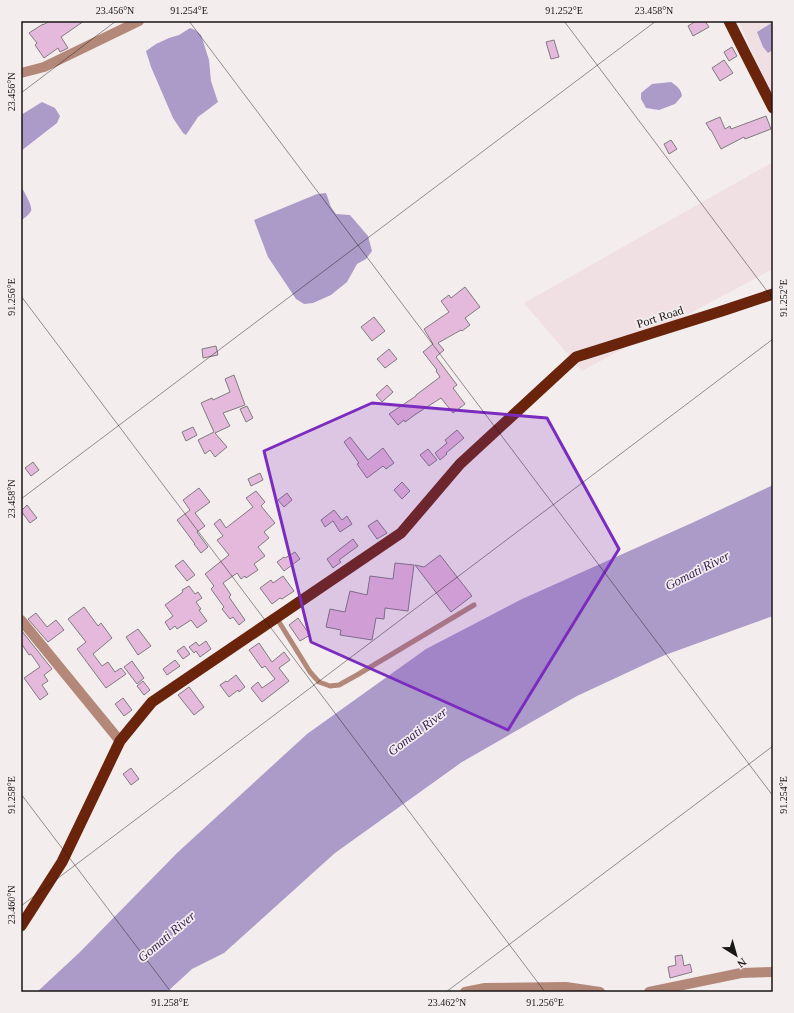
<svg xmlns="http://www.w3.org/2000/svg" width="794" height="1013" font-family="Georgia,serif">
<style>
.built{fill:#f1e0e3}
.water{fill:#ac9bc9}
.building{fill:#e5b9db;stroke:#7f7b7e}
.lines{fill:none;stroke-linecap:round;stroke-linejoin:round}
.service{stroke:#b38879;stroke-width:5}
.minor{stroke:#b38879;stroke-width:10}
.trunk{stroke:#6a240b;stroke-width:11}
.marked{fill:#7b2cbf;fill-opacity:0.2;stroke:#7b2cbf;stroke-width:3;stroke-linejoin:round}
.ticks{fill:none;stroke:#191616;stroke-width:1;stroke-opacity:0.45}
.labels{text-anchor:middle;stroke-width:3.5;stroke-linejoin:round;paint-order:stroke}
.street-label{font-size:12px;fill:#191616;stroke:#f4edee}
.water-label{font-size:13px;font-style:italic;fill:#3a2159;stroke:#f4edee}
.neatline{fill:none;stroke:#191616;stroke-width:1.5}
.ticks-label{font-size:10px;text-anchor:middle;fill:#191616}
</style>
<rect width="100%" height="100%" fill="#f4edee"/>
<!-- built -->
<path class="built" d="M739,21H773V105Z
M773,162V269L582,371L524,303Z"/>
<!-- water -->
<path class="water" d="M773,22V50L768,53L763,47L757,32Z
M190,28L195,30L201,35L209,60L211,81L218,102L198,117L186,135L183,133L173,118L151,67L146,51L156,44L169,38L179,35Z
M671,82C677,86 681,89 682,96L675,104L659,110L646,108L641,99V93L652,84Z
M42,102L55,108L60,116L57,123L21,151V115Z
M21,186C24,192 33,206 31,211C29,215 24,218 21,221Z
M326,193L331,207L336,214L350,215L368,236L372,251L366,259L357,264L347,282L331,295L313,303L304,304L296,299L268,257L254,220L317,194Z
M773,485V616L665,655L577,696L462,762L335,853L224,953L192,969L167,992H37L80,952L177,853L307,734L426,649L522,599L694,522Z"/>
<!-- building -->
<path class="building" d="M49,21H84L61,37L68,48L60,52L58,48L44,58L35,45L37,43L29,33L43,24V25Z
M696,21H705L709,27L693,36L688,26Z
M554,40L559,57L551,59L546,42Z
M732,47L737,56L729,61L724,52Z
M724,60L733,73L720,81L712,68Z
M766,116L771,129L745,139L744,137L721,149L711,130H710L706,123L720,117L725,129L730,126L731,129Z
M671,140L677,149L669,154L664,144Z
M465,287L480,307L465,318L470,325L462,331L461,330L438,343L444,350L436,357L457,385L453,388L465,404L453,413L441,398L416,414L405,422L404,420L398,425L389,414L416,396V395L440,377L436,371L437,370L423,352L433,344L424,329L449,312L441,301L449,295L451,298Z
M374,317L385,331L372,341L361,327Z
M216,346L218,355L203,358L202,349Z
M389,349L397,359L385,368L377,359Z
M234,375L245,405L223,413L230,426L215,433L227,447L215,457L210,450L205,454L198,440L214,432L201,403L212,398L213,400L230,392L225,379Z
M387,385L393,392L382,402L376,395Z
M247,406L253,418L246,422L240,409Z
M193,427L197,435L186,441L182,432Z
M457,430L464,438L446,453L447,454L440,460L435,453L447,443L445,440Z
M350,437L368,460L383,448L394,463L386,469L383,466L367,478L357,464L359,463L344,442Z
M428,449L437,460L429,466L420,455Z
M33,462L39,470L31,476L25,468Z
M260,473L263,480L251,486L248,479Z
M402,482L410,491L402,499L394,490Z
M199,488L210,502L195,513L205,526L197,532L208,547L201,553L194,544H195L177,520L190,510L183,500Z
M256,491L265,502L261,506L275,523L264,532L269,538L258,547L265,556L254,564L258,570L246,578L245,576L241,579L237,573L223,583L231,595L229,597L245,620L239,625L233,617L230,619L222,609L224,607L211,589L214,586L205,574L229,555L217,540L223,536L214,524L220,519L226,528L253,507L246,498Z
M287,493L292,500L284,507L278,500Z
M27,505L37,518L30,523L21,511Z
M334,510L342,520L347,516L352,524L340,532L333,521L325,527L321,520Z
M377,520L387,533L377,539L368,526Z
M353,539L358,546L339,560L341,562L333,568L327,559Z
M295,552L300,559L284,571L277,562L284,557L285,558Z
M440,555L472,596L451,612L415,565L424,567Z
M183,560L195,575L187,581L175,566Z
M395,563L414,565L408,611L385,608L384,619L376,618L372,640L340,635L341,630L326,627L330,609L345,612L350,591L367,595L370,576L393,579Z
M283,576L294,591L282,599L280,598L272,604L260,588L271,580L273,583Z
M189,586L195,594L198,592L202,598L196,602L201,609L199,610L207,621L197,628L191,620L177,629L175,626L170,630L165,622L173,616L165,605L183,592L182,590Z
M84,607L98,626L101,623L112,638L93,654L102,666L108,662L115,672L121,668L126,674L106,688L77,649L86,642L68,619Z
M36,613L47,627L56,620L64,630L48,642L28,619Z
M298,618L310,635L300,641L289,625Z
M138,629L151,646L138,655L126,637Z
M21,630L52,669L44,675L48,681L42,685L48,694L40,700L24,678L40,667L31,654L29,655L21,643Z
M206,641L211,649L200,657L196,651L194,653L189,647L196,642L199,646Z
M259,643L272,662L284,652L290,660L279,668L289,681L262,702L251,688L258,682L262,688L275,679L265,666L262,668L249,650Z
M184,646L190,654L183,659L177,651Z
M175,660L180,666L167,675L163,669Z
M132,661L144,678L137,684L124,667Z
M236,675L245,687L239,692L238,690L229,697L220,685L226,681L227,682Z
M143,681L150,690L144,695L137,686Z
M189,687L204,707L194,715L178,695Z
M123,698L132,710L124,716L115,704Z
M131,768L139,779L131,785L123,774Z
M682,955L684,966L690,964L692,972L670,978L668,967L676,965L675,956Z"/>
<g class="lines">
<!-- service -->
<path class="service" d="M276,617L310,672L319,682L330,686L339,685L357,675L474,605"/>
<!-- minor -->
<path class="minor" d="M21,73L44,67L139,21
M21,620L120,741
M465,992L485,988L566,987L600,992
M649,992L741,973L773,972"/>
<!-- trunk -->
<path class="trunk" d="M729,21L745,53L773,108
M21,926L62,862L120,741L152,702L401,533L460,464L576,357L725,310L773,294"/>
</g>
<!-- marked area -->
<path class="marked" d="M372,403L547,418L619,549L508,730L311,642L264,451Z"/>
<!-- ticks -->
<path class="ticks" d="M189,21L773,796M564,21L773,299M21,93L116,21M21,296L545,992M21,499L656,21M21,794L171,992M21,906L773,339M446,992L773,746"/>
<g class="labels">
<!-- street labels -->
<g class="street-label">
<text transform="translate(660 317) rotate(-18)" y="4">Port Road</text>
</g>
<!-- water labels -->
<g class="water-label">
<text transform="translate(697 570) rotate(-27)" y="5">Gomati River</text>
<text transform="translate(417 731) rotate(-37)" y="5">Gomati River</text>
<text transform="translate(166 936) rotate(-40)" y="5">Gomati River</text>
</g>
</g>
<!-- border -->
<rect width="794" height="1013" fill="none" stroke="#f4edee" stroke-width="44"/>
<!-- north arrow -->
<g transform="translate(736 955) rotate(143)" stroke="#f4edee" stroke-width="3" paint-order="stroke">
<path d="M0-3L7 15L0 10L-7 15Z" fill="#191616"/>
<text y="-6" font-size="11" font-weight="bold" text-anchor="middle" fill="#191616">N</text>
</g>
<rect x="22" y="22" width="750" height="969" class="neatline"/>
<g class="ticks-label">
<text x="115" y="14">23.456°N</text>
<text x="189" y="14">91.254°E</text>
<text x="564" y="14">91.252°E</text>
<text x="654" y="14">23.458°N</text>
<text transform="translate(11 92) rotate(-90)" y="4">23.456°N</text>
<text transform="translate(11 297) rotate(-90)" y="4">91.256°E</text>
<text transform="translate(783 298) rotate(-90)" y="4">91.252°E</text>
<text transform="translate(11 499) rotate(-90)" y="4">23.458°N</text>
<text transform="translate(11 795) rotate(-90)" y="4">91.258°E</text>
<text transform="translate(783 795) rotate(-90)" y="4">91.254°E</text>
<text transform="translate(11 905) rotate(-90)" y="4">23.460°N</text>
<text x="170" y="1006">91.258°E</text>
<text x="447" y="1006">23.462°N</text>
<text x="545" y="1006">91.256°E</text>
</g>
</svg>
